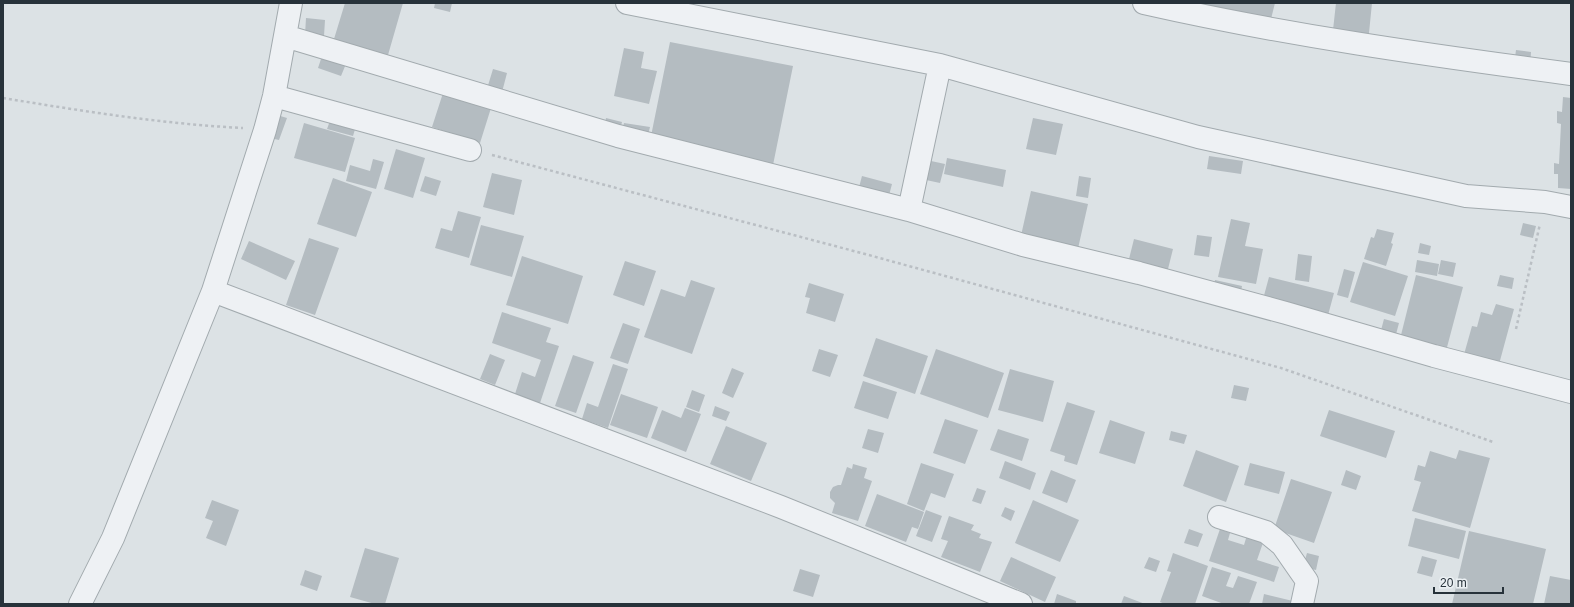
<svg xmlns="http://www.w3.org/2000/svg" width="1574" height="607" font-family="Helvetica,sans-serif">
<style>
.building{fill:#b4bcc1}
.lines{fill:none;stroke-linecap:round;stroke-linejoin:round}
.street-casing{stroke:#a2aaae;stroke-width:24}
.path{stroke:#babfc4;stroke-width:2.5;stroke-dasharray:3 3;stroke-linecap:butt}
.street{stroke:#eef1f4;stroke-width:22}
</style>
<rect width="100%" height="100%" fill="#dce2e5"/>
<!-- building -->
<path class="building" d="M345,3H403L388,55L334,39Z
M435,3H452L450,12L434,8Z
M1192,3H1275L1270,23Z
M1336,3H1372L1368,43L1332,39Z
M306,18L325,20L324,36L305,35Z
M670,42L793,66L773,165L650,141Z
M624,48L644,52L641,68L657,71L649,104L614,96Z
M324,50L348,59L341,76L318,68Z
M1516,50L1531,52L1530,67L1514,65Z
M493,69L507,73L501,96L486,92Z
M443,93L491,108L480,143L432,127Z
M1563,97L1571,98V189L1558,188V174H1554V163L1559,164L1561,124L1557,123V111L1562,112Z
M277,115L287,118L279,140L270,138Z
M331,118L356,126L353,136L327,129Z
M606,118L622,122L619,133L604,130Z
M1033,118L1063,124L1056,155L1026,149Z
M304,123L355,138L345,172L294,158Z
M624,123L650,127L647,139L621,135Z
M396,149L425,158L413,198L384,189Z
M1209,156L1243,161L1241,174L1207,169Z
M947,158L1006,170L1003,187L944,174Z
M373,159L384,162L376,189L346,181L350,165L370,171Z
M931,161L945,164L940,183L926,180Z
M492,173L522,180L514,215L483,207Z
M425,176L441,181L436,196L420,191Z
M862,176L892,184L887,203L857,195Z
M1079,176L1091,178L1088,198L1076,196Z
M333,178L372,192L356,237L317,224Z
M1031,191L1088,204L1077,253L1020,240Z
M458,211L481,217L469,258L435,248L441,228L452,231Z
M1231,219L1250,223L1245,246L1263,249L1256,284L1218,277Z
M1523,223L1536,226L1533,238L1520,235Z
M481,225L524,236L512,277L470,265Z
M1377,229L1394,233L1391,243L1393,244L1386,266L1364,259L1371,237L1374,238Z
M1197,235L1212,237L1209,257L1194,255Z
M309,238L339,248L315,315L286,305Z
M1134,239L1173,249L1166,277L1127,267Z
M249,241L295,261L286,280L241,259Z
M1420,243L1431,246L1429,255L1418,253Z
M1298,254L1312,256L1309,282L1295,280Z
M522,256L583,276L568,324L506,305Z
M1417,260L1439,264L1437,276L1415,272Z
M1441,260L1456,263L1453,277L1438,274Z
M625,261L656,271L644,306L613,295Z
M1363,262L1408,276L1395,316L1350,302Z
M1344,269L1355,272L1348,298L1337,295Z
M1416,275L1463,287L1446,351L1400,339Z
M1500,275L1514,278L1512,289L1497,286Z
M1269,277L1334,293L1327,319L1262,303Z
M691,280L715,288L692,354L644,337L661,289L685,297Z
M1215,280L1242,286L1240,297L1213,291Z
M809,283L844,294L835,322L806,313L810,298L805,297Z
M1496,304L1514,309L1498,368L1463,358L1472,326L1477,327L1481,312L1492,315Z
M502,312L551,328L546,342L559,346L540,403L515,394L522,372L535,377L541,360L492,343Z
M1384,319L1399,323L1395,338L1380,334Z
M623,323L640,329L628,364L610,358Z
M876,338L928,356L915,394L863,376Z
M819,349L838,355L830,377L812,371Z
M936,349L1004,373L988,418L920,394Z
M490,354L505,360L495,385L480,379Z
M573,355L594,362L576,413L555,406Z
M613,364L628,369L608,428L582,419L587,403L598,407Z
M732,368L744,373L733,398L722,393Z
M1010,369L1054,381L1043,422L998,410Z
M863,381L897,392L888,419L854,408Z
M1234,385L1249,388L1246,401L1231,398Z
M692,390L705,395L699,412L686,407Z
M621,394L658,407L647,438L610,425Z
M1067,402L1095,411L1077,465L1064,461L1065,456L1050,451Z
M715,406L730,412L726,421L712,416Z
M685,408L701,414L686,452L651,438L662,410L681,418Z
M1329,410L1395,431L1386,458L1320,436Z
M945,419L978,430L965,464L933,453Z
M1110,420L1145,432L1135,464L1099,453Z
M726,426L767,443L751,481L710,464Z
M868,429L884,433L878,453L862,448Z
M998,429L1029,439L1022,461L990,450Z
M1171,431L1187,435L1184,444L1169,440Z
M1196,450L1239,466L1226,502L1183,486Z
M1459,450L1490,458L1470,528L1412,511L1421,482L1414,480L1418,465L1425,467L1430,451L1456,459Z
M1005,461L1036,473L1030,490L999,478Z
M921,463L954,474L945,498L931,493L924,511L907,504Z
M1250,463L1285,472L1279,494L1244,485Z
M853,464L867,468L864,478L872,481L858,521L832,513L835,503L830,498V492L833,487L838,485H841L847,467L852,469Z
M1051,470L1076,480L1067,503L1042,493Z
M1346,470L1361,476L1356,490L1341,485Z
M1291,479L1332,492L1314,543L1274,529Z
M977,488L986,491L981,504L972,501Z
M877,494L924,512L918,529L912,527L906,542L865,526Z
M212,500L239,510L226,546L206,538L213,521L205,518Z
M1033,500L1079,520L1060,562L1015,543Z
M1005,507L1015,511L1011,521L1001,516Z
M926,510L942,516L932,542L916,536Z
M949,516L974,525L971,530L981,534L979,538L992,542L980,572L941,557L948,541L941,539Z
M1415,518L1466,531L1459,559L1408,546Z
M1189,529L1203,534L1198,547L1184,543Z
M1220,529L1230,533L1228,540L1244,545L1247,535L1264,540L1257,560L1279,567L1274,582L1209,561Z
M1469,531L1546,549L1533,604H1452Z
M365,548L399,558L385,604H375L350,597Z
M1173,553L1208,566L1195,604H1165L1160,602L1171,572L1167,571Z
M1307,553L1319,556L1316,570L1303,567Z
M1422,556L1437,560L1432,577L1417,573Z
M1011,557L1056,577L1045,602L1000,581Z
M1149,557L1160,561L1156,572L1144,568Z
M1212,567L1231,573L1226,586L1233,588L1238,576L1257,582L1249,604H1224L1202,596Z
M800,569L820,575L813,597L793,591Z
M305,570L322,576L317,591L300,585Z
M1550,576L1571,580V604H1544Z
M1057,594L1076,601V604H1054Z
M1264,594L1297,602L1296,604H1262Z
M1124,596L1145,604H1121Z"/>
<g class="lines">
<defs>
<path id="street" d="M627,3L940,65L1198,137L1466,196L1545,202L1571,207
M1144,3C1285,35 1428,55 1571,74
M285,36L618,136L909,210L1023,245L1139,273L1286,313L1434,356L1571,392
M274,96L470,150
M909,210L940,65
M213,291L781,507L1021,604
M1219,517L1266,532L1282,545L1307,581L1302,604
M80,604L113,538L213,291L265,130L274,96L291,3"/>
</defs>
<!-- street casing -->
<use href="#street" class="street-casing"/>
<!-- path -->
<path class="path" d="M3,98C82,111 163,124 243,128
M492,155L865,254L1281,368L1493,442
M1516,329L1540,224"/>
<!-- street -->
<use href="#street" class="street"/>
</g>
<!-- border -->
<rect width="1574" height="607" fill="none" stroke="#27323a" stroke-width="8"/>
<!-- scale -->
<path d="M1434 587v6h69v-6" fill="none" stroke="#27323a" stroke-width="2"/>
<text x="1440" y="587" font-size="12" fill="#27323a" stroke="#ebf0f3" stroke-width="3" paint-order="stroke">20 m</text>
</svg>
